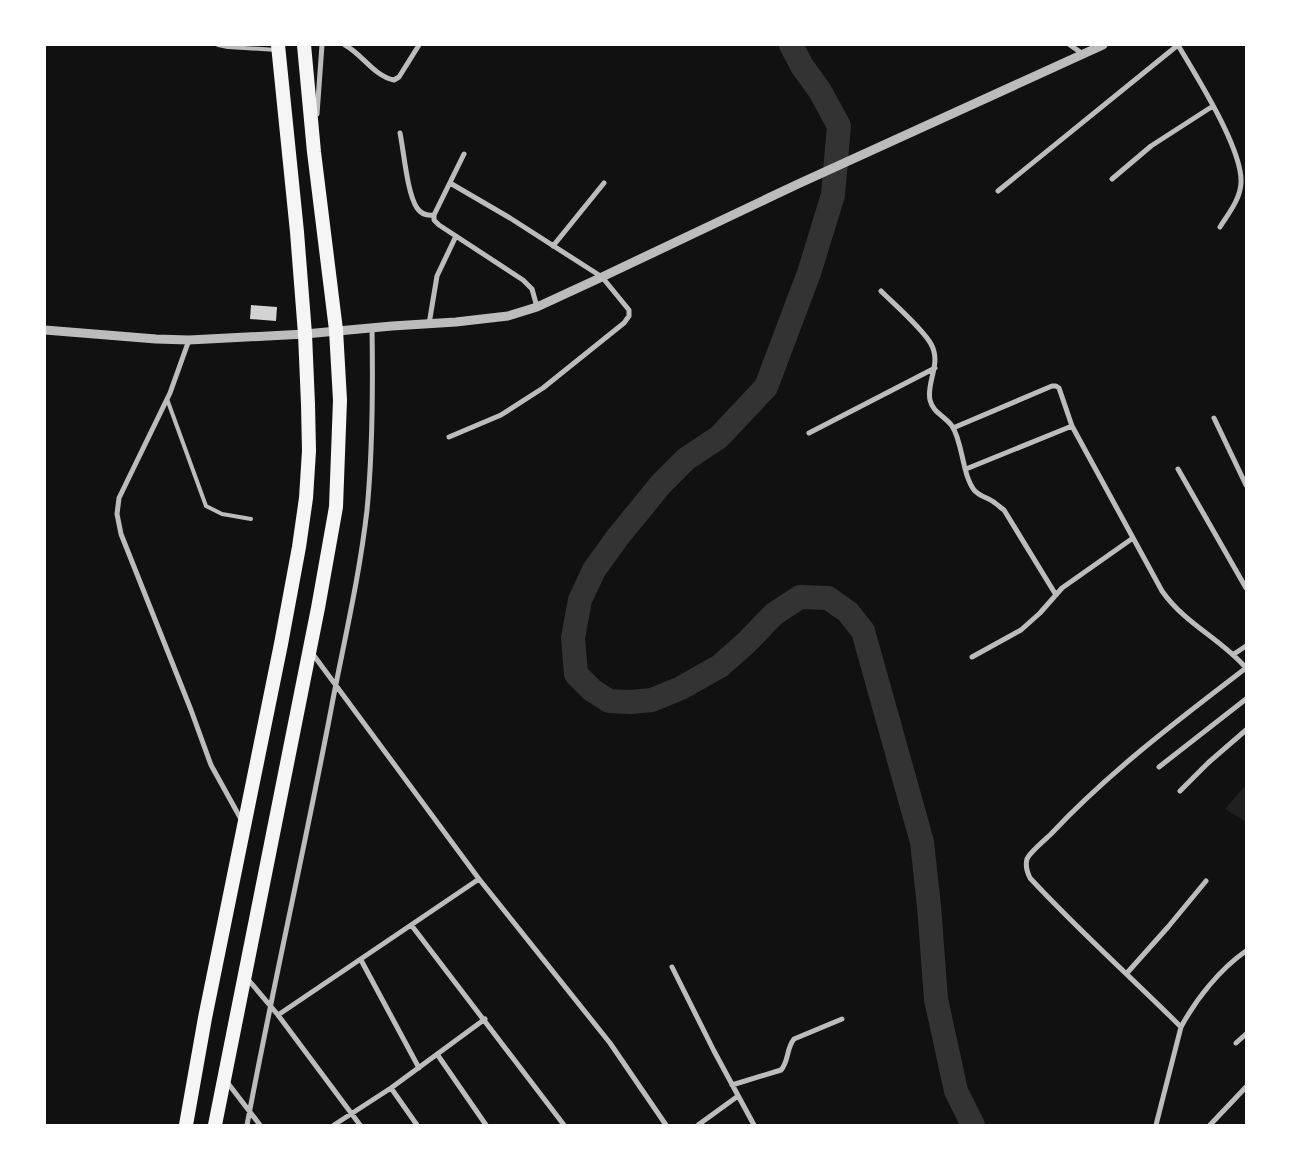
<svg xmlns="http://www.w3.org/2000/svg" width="1291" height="1170" font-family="Figtree,sans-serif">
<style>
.green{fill:#202020}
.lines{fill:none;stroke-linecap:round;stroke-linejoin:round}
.river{stroke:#333;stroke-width:24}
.building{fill:#d3d3d3}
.service{stroke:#bcbcbc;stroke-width:4}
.minor{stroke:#bcbcbc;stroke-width:5}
.tertiary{stroke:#bcbcbc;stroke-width:9}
.trunk{stroke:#f5f5f5;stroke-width:14}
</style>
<rect width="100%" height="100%" fill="#111"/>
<!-- green -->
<path class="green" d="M1246,785V822L1225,809Z"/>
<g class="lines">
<!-- river -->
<path class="river" d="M791,45L802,66L820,91L839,126L833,195L809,273L766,387L719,437L686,459L661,484L617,538L594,570L580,600L573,638L576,674L592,690L609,701L630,702L652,700L681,688L720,666L747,642L774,614L800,597L828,598L848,612L863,631L922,842L929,906L936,999L956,1091L973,1125"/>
</g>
<!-- building -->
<path class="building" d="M251,305L277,307L276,321L250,319Z"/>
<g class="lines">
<!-- service -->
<path class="service" d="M218,45L228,47L277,50
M167,399L206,506L222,514L251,519"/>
<!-- minor -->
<path class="minor" d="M345,45C363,55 374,76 394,80L399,77L419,45
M1070,45L1083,54
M1178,45C1196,76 1243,149 1241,183C1240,200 1228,214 1220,227
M317,114L322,45
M400,133C404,152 407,193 417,208C421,214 427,216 434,215
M464,154L434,215V220L439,225L523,280L532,289L537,307
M1112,179L1151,146L1213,106
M998,191L1178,45
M553,246L604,183
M881,291C894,304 923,329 931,344C942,364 926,382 930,400C933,413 945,416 952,426C963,442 962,476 975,491C981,497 989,498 995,503C998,505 1001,508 1004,510L1056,595
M429,324L437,276L456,236
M189,340L170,393L119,498L117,514L121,534L191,710L211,765L242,821
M1214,418L1246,485
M953,428L1052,386H1056L1059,388L1072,426L1162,591C1186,625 1220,638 1246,668
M809,433L935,368
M449,437L501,415L543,388L624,323L629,316V310L602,277L510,218L450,183
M966,469L1072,426
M1178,469L1246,588
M312,653L479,879L610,1043L666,1125
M1234,654L1246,646
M972,657L1021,630L1040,613L1062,588L1133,538
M1246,668C1178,720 1109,772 1051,834C1045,840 1030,852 1027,859C1025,866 1027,872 1030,878C1078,930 1131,977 1181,1027C1196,999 1220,969 1246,951
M1159,767L1246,699
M1180,791L1208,763L1246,730
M412,926L564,1125
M361,960L419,1068
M672,967L714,1051L754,1125
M1127,973L1168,927L1206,881
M246,977L278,1015L360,1125
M278,1015L479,879
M1236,1043L1246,1034
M437,1054L486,1125
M227,1082L260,1125
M732,1085L781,1070C789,1061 786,1049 794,1039L842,1019
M391,1088L417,1125
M247,1125C274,981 307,838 334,694C346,633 360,572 367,510C373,449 373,388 372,327
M334,1125L391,1088L485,1019
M698,1125L738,1096
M1156,1125L1181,1027
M1210,1125L1246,1087"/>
<!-- tertiary -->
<path class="tertiary" d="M45,330L156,339L189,340L305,334L392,326L456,322L508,316L537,307L602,277L798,184L1103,45"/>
<!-- trunk -->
<path class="trunk" d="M186,1125L205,1018L281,644L299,547L306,498L309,451L308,404L305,334L297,232L278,45
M215,1125L318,608L336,507L340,400L336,330L314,152L304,45"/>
</g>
<!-- border -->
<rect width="1291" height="1170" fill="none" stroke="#ffffff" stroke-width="92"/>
</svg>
